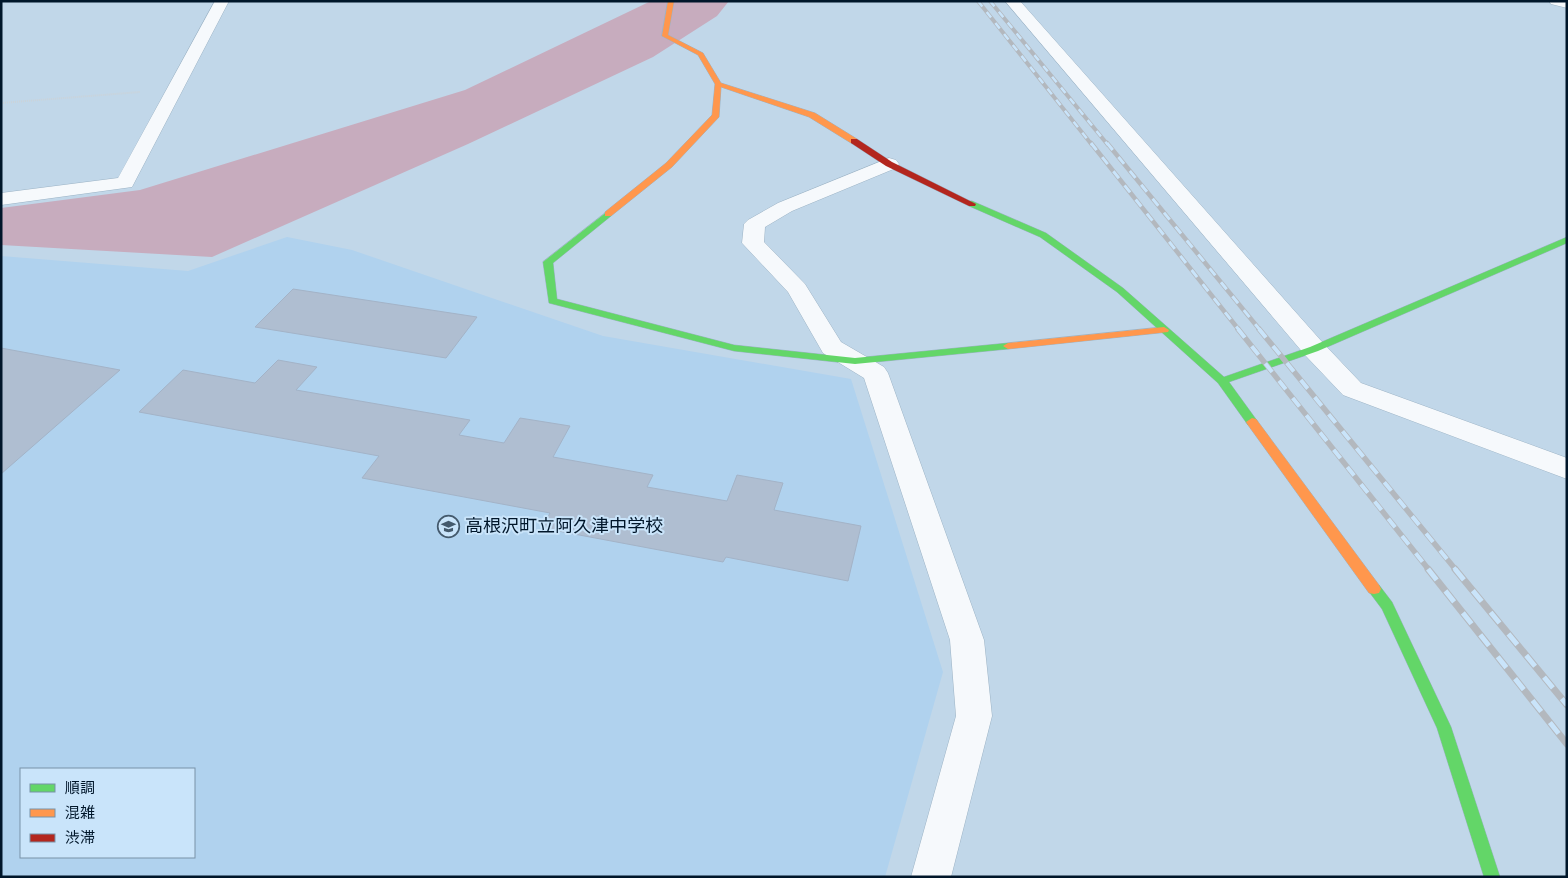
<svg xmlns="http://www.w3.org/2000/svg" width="1568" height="878" font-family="Quicksand,'Noto Sans JP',sans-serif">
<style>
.built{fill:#b0d2ee;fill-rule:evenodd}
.forest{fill:#c7acbe}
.building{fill:#afbed1;stroke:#a3b3c7}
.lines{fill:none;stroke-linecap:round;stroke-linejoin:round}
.street-casing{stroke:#9cb3c5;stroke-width:1}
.fast-casing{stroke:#9cb3c5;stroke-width:1}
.slow-casing{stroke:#9cb3c5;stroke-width:1}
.jam-casing{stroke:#9cb3c5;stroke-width:1}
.path{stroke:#cbd3d9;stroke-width:2;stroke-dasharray:1 1;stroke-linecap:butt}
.street{fill:#f6f9fc;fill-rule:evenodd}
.fast{fill:#63d668;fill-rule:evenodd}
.slow{fill:#ff974d;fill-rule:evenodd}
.jam{fill:#b3261e;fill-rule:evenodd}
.rail-far3-casing{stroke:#b3b8be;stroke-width:4}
.rail-far2-casing{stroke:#b3b8be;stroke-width:4.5}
.rail-far1-casing{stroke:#b3b8be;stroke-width:5.5}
.rail-casing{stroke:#b3b8be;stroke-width:7}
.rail-far3{stroke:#c9e4fa;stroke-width:2.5;stroke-dasharray:7;stroke-linecap:butt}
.rail-far2{stroke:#c9e4fa;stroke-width:3;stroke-dasharray:9;stroke-linecap:butt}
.rail-far1{stroke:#c9e4fa;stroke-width:4;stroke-dasharray:11;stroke-linecap:butt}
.rail{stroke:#c9e4fa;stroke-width:5;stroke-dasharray:14;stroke-linecap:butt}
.labels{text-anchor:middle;stroke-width:4;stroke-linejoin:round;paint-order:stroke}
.poi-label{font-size:18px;fill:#00162a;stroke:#c9e4fa;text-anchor:start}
</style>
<rect width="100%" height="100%" fill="#c1d7e9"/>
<!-- built -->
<path class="built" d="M287,237L352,250L603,336L851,379L943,672L885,877H1V256L188,271ZM21,769H194V857H21Z"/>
<!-- forest -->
<path class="forest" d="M651,1H729L717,16L653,57L468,144L212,257L1,245V208L140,190L465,90Z"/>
<!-- building -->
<path class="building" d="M293,289L477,317L446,358L255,327Z
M1,348L120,370L1,474Z
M278,360L317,367L296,390L470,420L459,435L504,443L520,418L570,426L553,457L653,475L647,487L727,501L737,475L783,483L774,510L861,526L848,581L726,557L723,562L542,528L550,513L362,478L379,456L139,412L183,370L255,383Z"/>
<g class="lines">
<defs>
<path id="street" d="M215,1H229L132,187L1,205V193L118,178Z
M1005,1H1020L1323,343L1361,383L1567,458V479L1343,395L1305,355Z
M1549,1H1567V8L1551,4Z
M889,158L896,160L899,164L896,168L792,211L765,227L764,242L805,284L841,342L884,367L888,373L984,640L992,716L951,877H911L956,716L950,640L864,378L823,353L788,292L742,243L744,224L748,220L778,203Z"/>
<path id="fast" d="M972,201L1046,233L1123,288L1224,377L1310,347L1567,237V243L1318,351L1229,382L1258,422L1252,426L1248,425L1218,383L1117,292L1040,237L969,206V202Z
M608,211L612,214L611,216L553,263L557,299L734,345L855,358L1008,343L1013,346L1008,349L855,364L734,351L549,303L543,262Z
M1374,584L1379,585L1392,602L1451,727L1500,877H1484L1437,728L1382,609L1367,589L1369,585Z"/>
<path id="slow" d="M668,1H674L668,35L703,53L721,83L815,113L857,139V143H851L809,117L721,87L719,117L672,167L611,216H605V212L666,163L712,115L715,84L698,55L662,36Z
M1164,327L1169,330L1168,332L1008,349L1003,346L1008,343Z
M1252,418L1256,419L1379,585L1381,589L1379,593L1374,594L1369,593L1248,425L1246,422Z"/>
<path id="jam" d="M851,139H857L892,162L976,204L975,206H969L886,166L851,143Z"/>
</defs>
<!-- street casing -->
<use href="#street" class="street-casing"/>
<!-- fast casing -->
<use href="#fast" class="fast-casing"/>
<!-- slow casing -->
<use href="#slow" class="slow-casing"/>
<!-- jam casing -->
<use href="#jam" class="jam-casing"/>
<!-- path -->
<path class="path" d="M1,103L140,92"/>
<!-- street -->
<use href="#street" class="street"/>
<!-- fast -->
<use href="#fast" class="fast"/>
<!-- slow -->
<use href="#slow" class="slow"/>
<!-- jam -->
<use href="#jam" class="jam"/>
<defs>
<path id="rail-far3" d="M978,1L1092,145
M990,1L1108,145"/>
<path id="rail-far2" d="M1091,143L1239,330
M1107,143L1260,330"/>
<path id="rail-far1" d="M1238,329L1429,570
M1259,329L1456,570"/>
<path id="rail" d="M1428,569L1567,744
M1455,569L1567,705"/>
</defs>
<!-- rail-far3 casing -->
<use href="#rail-far3" class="rail-far3-casing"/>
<!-- rail-far2 casing -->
<use href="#rail-far2" class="rail-far2-casing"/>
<!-- rail-far1 casing -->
<use href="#rail-far1" class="rail-far1-casing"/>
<!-- rail casing -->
<use href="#rail" class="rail-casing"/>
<!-- rail-far3 -->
<use href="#rail-far3" class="rail-far3"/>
<!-- rail-far2 -->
<use href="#rail-far2" class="rail-far2"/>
<!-- rail-far1 -->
<use href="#rail-far1" class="rail-far1"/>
<!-- rail -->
<use href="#rail" class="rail"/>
</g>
<!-- icons -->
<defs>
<symbol id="school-ring" viewBox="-11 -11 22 22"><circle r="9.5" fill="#c9e4fa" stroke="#445a6d" stroke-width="1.5"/><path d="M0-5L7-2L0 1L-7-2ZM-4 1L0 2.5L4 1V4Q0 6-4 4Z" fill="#445a6d"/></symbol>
</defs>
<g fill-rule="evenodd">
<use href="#school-ring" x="436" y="514" width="25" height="25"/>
</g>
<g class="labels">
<!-- poi labels -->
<g class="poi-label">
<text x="465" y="532">高根沢町立阿久津中学校</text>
</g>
</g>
<!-- border -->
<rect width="1568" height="878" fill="none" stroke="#00162a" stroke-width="5"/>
<!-- legend -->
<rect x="20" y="768" width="175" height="90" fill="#c9e4fa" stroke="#7992a7"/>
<rect x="30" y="784" width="25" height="8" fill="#63d668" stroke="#7992a7"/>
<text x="65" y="793" font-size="15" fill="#00162a">順調</text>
<rect x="30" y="809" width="25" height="8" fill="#ff974d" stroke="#7992a7"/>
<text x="65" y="818" font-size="15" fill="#00162a">混雑</text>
<rect x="30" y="834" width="25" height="8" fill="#b3261e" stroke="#7992a7"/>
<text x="65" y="843" font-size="15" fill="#00162a">渋滞</text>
</svg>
